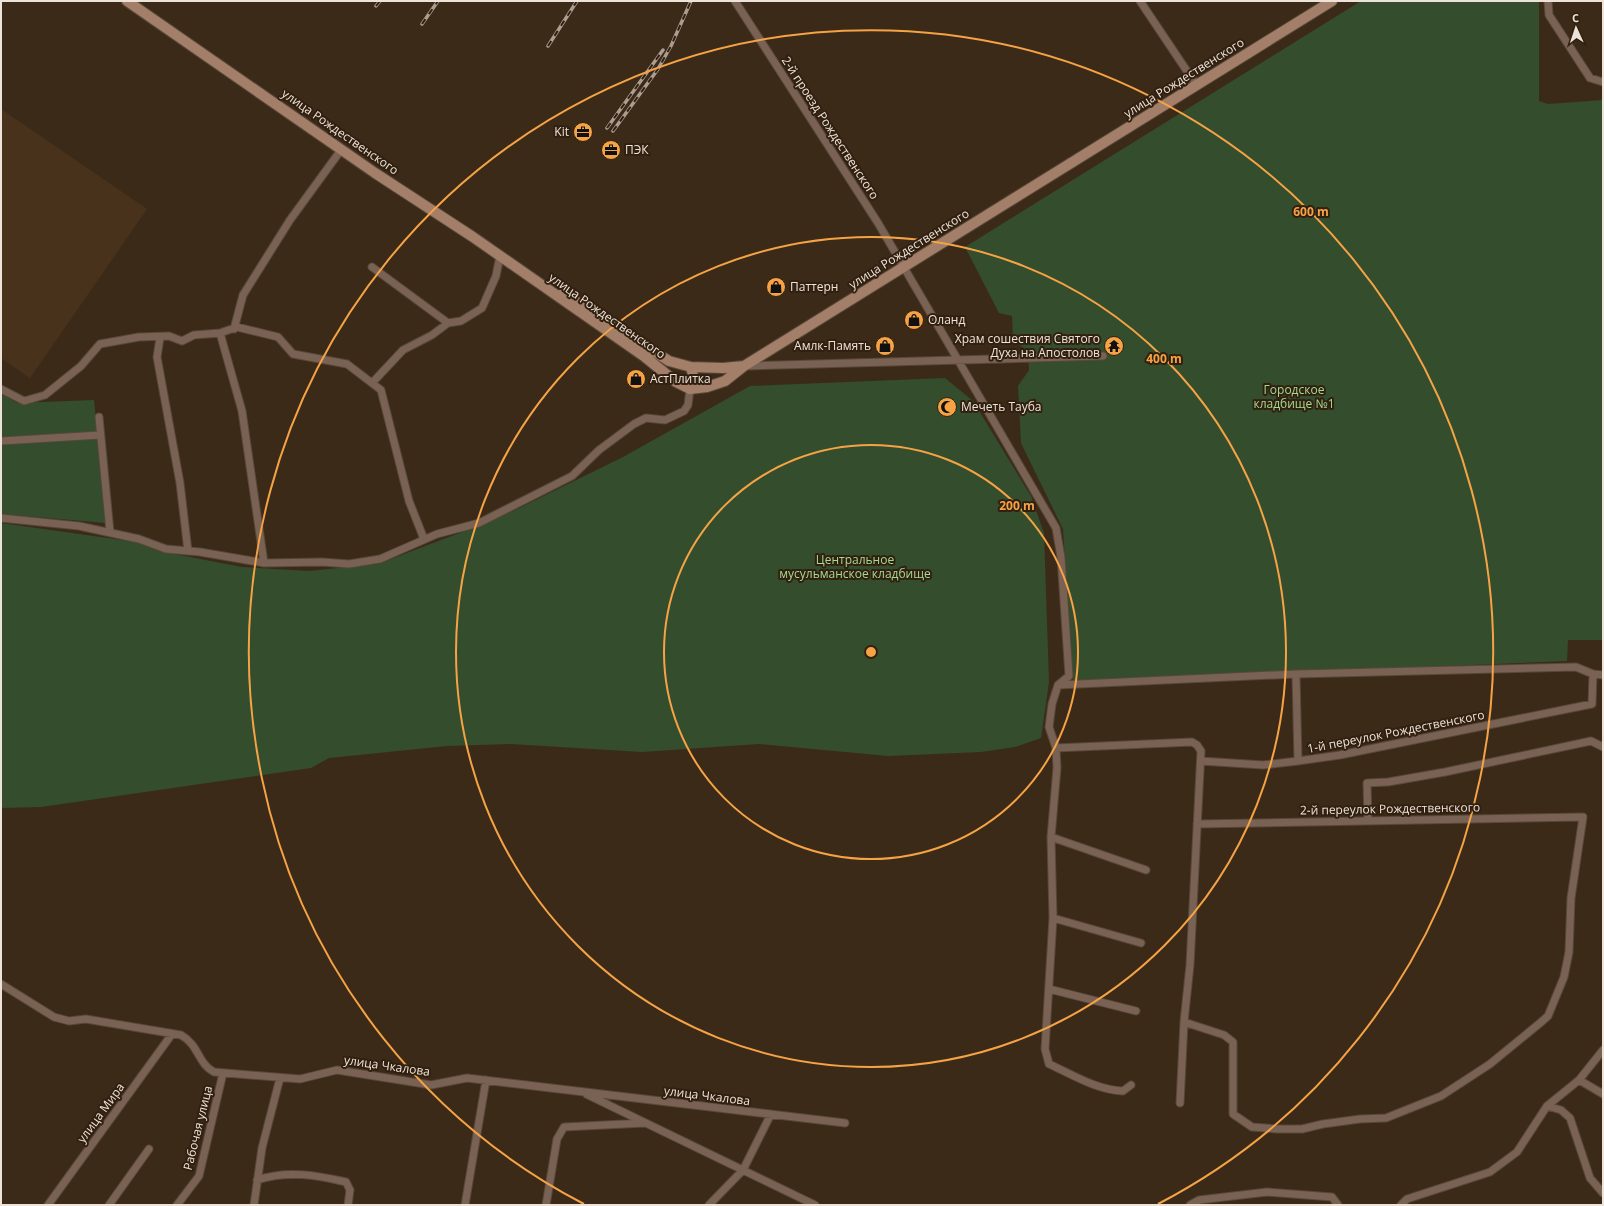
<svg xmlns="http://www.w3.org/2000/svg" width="1604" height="1206" font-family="'Open Sans',sans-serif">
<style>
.built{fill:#49321c}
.green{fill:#344d2d}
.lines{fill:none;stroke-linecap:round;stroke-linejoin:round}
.minor-casing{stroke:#584838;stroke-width:9}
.secondary-casing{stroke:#584838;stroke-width:12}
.minor{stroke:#796254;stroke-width:7}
.secondary{stroke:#a37e68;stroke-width:10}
.rail-casing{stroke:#ab9d90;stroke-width:3.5}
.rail{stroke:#312010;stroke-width:2;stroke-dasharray:6;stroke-linecap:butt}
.ring{fill:none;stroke:#f5a345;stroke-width:2}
.labels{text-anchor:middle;stroke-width:4;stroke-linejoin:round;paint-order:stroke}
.street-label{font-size:12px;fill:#eee3d8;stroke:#312010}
.poi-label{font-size:12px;fill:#eee3d8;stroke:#312010;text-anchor:start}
.park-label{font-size:12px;fill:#a3db93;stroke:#312010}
.centre{fill:#f5a345;stroke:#312010;stroke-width:2}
.ring-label{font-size:12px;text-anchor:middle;font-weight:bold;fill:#f5a345;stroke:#312010;stroke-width:4;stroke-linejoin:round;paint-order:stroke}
</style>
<rect width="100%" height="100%" fill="#3c2a19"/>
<!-- built -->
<path class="built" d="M1,109L147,209L30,378L1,358Z"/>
<!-- green -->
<path class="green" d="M1361,1H1539V101L1548,104L1603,100V640H1568L1567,661L1073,682L1063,529L1021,443L1018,386L1029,370L1028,352L1013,339L1012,316L999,313L965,247Z
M945,378L973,401L1031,496L1044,533L1049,682L1041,738L1015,747L981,752L888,756L759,744L642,752L511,744L447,746L329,758L311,768L41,807L1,808V523L136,542L159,551L242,567L309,571L378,564L499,518L623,457L750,386Z
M1,393L17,403L94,400L106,523L1,514Z"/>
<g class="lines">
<defs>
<path id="minor" d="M735,1L878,223L1056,528L1061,557L1069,676L1058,685L1052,704L1049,727L1056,748L1057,768L1051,837L1053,918L1045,1049L1049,1064C1073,1075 1097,1090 1123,1091L1131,1085
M1140,1L1197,86
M1548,1L1549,15L1590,78L1603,82
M372,267L448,323
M234,329L243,295L290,220L341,150
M220,333L242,411L264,563
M160,338L157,357L180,483L188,551
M745,366L1103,356
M372,383L403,350L432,335L448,323L461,321L482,308L496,276L500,256
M1,389L24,401L45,395L81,366L100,344L139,337L169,336L182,341L194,335L220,333L237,327L278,337L293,354L347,364L381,390L409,501L424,539
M99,417L110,532
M1,441L100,435
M1,518L79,526L139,539L166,549L200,552L264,563L322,562L349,564L380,559L437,534L479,523L572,476L599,450L634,424L646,418L665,420L684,411L688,405L690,389
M1296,674L1298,761
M1593,674L1603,675
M1058,685L1296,674L1576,667L1593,674L1592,704L1340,755L1298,761L1263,765L1201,761
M1056,748L1192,742L1197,745L1201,751L1190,965L1184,1022L1180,1103
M1368,820L1367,783L1388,782L1445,772L1591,741L1603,747
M1051,837L1146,870
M1053,918L1141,943
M1,984L54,1017L69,1021L86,1019L181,1035C199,1045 198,1064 214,1072L300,1079L337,1070L431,1085L467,1078L845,1123
M1049,989L1136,1011
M1184,1022L1224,1035L1233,1042V1114L1252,1127L1277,1129H1302L1323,1124L1360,1119L1386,1118L1441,1096L1490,1064L1540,1023L1548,1016L1564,977L1569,952L1571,898L1583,817L1197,824
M1579,1080L1603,1094
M586,1094L815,1205
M1547,1106L1561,1110L1570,1118L1590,1178L1603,1193
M257,1180C287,1170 316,1175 346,1182L350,1190L348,1205
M48,1205L172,1034
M109,1205L149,1149
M177,1205L199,1176L223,1073
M254,1205L262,1148L280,1078
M465,1205L486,1080
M546,1205L557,1139L564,1127L645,1123
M709,1205L743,1170L771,1114
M1190,1205L1199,1200L1267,1192L1332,1197L1338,1205
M1401,1205L1407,1199L1490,1172L1517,1152L1547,1106L1579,1080L1603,1050"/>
<path id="secondary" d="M127,1L375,173L473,237L645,357L676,382L690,389L707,387L725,381L744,366L1332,1
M563,293L669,361L691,367L723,368L744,366
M690,389L694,380L691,367"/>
</defs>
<!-- minor casing -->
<use href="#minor" class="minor-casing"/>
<!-- secondary casing -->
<use href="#secondary" class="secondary-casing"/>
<!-- minor -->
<use href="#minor" class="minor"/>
<!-- secondary -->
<use href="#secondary" class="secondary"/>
<defs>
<path id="rail" d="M376,6L380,1
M422,24L438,1
M548,46L577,1
M607,128L663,50
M613,131L658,69L671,46L691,1"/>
</defs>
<!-- rail casing -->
<use href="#rail" class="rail-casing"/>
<!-- rail -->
<use href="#rail" class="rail"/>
</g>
<!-- distance rings -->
<g class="ring">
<circle cx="871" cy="652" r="207"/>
<circle cx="871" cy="652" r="415"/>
<path d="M584 1204A622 622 0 1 1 1158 1204"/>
</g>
<!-- icons -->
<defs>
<symbol id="office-disc" viewBox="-11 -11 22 22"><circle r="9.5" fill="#f5a345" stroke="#312010"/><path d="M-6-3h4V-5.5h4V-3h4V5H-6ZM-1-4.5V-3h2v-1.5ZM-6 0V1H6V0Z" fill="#111"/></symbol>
<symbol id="shop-disc" viewBox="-11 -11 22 22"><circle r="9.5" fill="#f5a345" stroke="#312010"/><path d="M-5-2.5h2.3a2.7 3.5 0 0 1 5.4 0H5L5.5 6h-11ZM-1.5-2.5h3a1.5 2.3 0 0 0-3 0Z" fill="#111"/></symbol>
<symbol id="temple-disc" viewBox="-11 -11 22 22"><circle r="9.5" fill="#f5a345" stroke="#312010"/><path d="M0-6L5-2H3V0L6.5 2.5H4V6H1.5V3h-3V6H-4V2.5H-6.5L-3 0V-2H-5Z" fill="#111"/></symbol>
<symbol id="mosque-disc" viewBox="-11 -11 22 22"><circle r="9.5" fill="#f5a345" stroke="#312010"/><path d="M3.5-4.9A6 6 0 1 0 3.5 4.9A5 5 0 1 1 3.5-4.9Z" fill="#111"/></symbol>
</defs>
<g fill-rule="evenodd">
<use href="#office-disc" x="572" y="121" width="22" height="22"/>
<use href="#office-disc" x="600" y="139" width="22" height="22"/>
<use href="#shop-disc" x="765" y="276" width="22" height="22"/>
<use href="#shop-disc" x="903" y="309" width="22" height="22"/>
<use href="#shop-disc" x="874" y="335" width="22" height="22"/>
<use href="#temple-disc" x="1103" y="335" width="22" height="22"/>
<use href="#shop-disc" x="625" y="368" width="22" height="22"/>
<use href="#mosque-disc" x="936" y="396" width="22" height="22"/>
</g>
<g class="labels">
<!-- street labels -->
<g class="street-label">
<text transform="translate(1184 78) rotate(-32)" y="4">улица Рождественского</text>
<text transform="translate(830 128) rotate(57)" y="4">2-й проезд Рождественского</text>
<text transform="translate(340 132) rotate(35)" y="4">улица Рождественского</text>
<text transform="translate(909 249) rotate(-32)" y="4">улица Рождественского</text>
<text transform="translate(607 316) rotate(35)" y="4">улица Рождественского</text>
<text transform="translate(1396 732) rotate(-11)" y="4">1-й переулок Рождественского</text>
<text transform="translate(1390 809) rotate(-1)" y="4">2-й переулок Рождественского</text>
<text transform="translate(387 1066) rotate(8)" y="4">улица Чкалова</text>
<text transform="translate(707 1096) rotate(7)" y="4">улица Чкалова</text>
<text transform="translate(101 1113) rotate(-54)" y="4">улица Мира</text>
<text transform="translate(198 1128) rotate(-76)" y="4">Рабочая улица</text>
</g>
<!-- poi labels -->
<g class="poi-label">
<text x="569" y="136" text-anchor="end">Kit</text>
<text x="625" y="154">ПЭК</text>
<text x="790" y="291">Паттерн</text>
<text x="928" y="324">Оланд</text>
<text x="1100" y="343" text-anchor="end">Храм сошествия Святого<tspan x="1100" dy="14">Духа на Апостолов</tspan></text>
<text x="871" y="350" text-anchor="end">Амлк-Память</text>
<text x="650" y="383">АстПлитка</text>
<text x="961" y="411">Мечеть Тауба</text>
</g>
<!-- park labels -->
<g class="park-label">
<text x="1294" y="394">Городское<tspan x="1294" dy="14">кладбище №1</tspan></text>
<text x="855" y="564">Центральное<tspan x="855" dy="14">мусульманское кладбище</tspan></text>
</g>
</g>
<circle cx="871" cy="652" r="6" class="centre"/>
<g class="ring-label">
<text x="1311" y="216">600 m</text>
<text x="1164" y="363">400 m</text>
<text x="1017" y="510">200 m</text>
</g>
<!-- border -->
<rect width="1604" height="1206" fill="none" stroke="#eee3d8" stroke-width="4"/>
<!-- north arrow -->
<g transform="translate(1576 28) rotate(357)" stroke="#312010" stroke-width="3" paint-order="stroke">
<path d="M0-3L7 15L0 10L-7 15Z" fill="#eee3d8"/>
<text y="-6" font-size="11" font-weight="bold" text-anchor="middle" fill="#eee3d8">С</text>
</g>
</svg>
